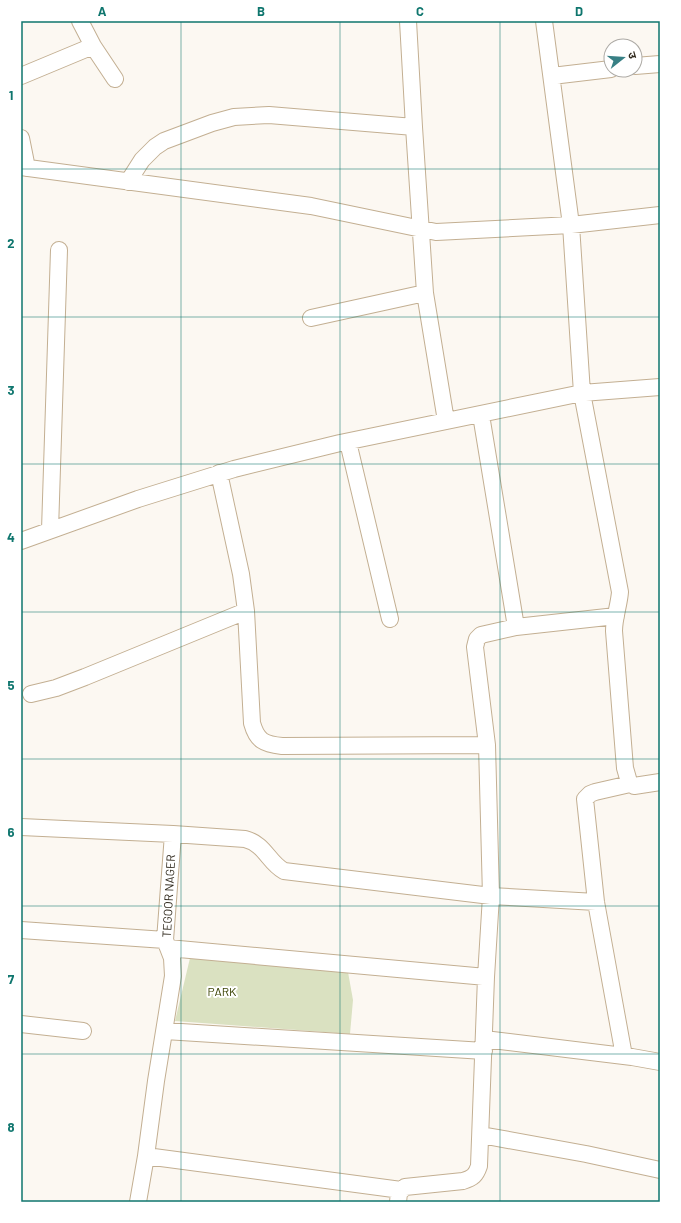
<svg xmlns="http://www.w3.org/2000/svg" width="681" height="1223" font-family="Barlow,'Noto Sans Devanagari',sans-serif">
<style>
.green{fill:#dae1c1}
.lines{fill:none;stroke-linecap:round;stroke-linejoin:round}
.minor-casing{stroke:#c3af92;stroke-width:18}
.minor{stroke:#fff;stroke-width:16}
.grid{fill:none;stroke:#0f766e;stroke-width:1;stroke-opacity:0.55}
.labels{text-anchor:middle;stroke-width:4;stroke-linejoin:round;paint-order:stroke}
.street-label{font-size:12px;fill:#312a1e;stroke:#fff}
.park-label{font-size:12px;fill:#384100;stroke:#fff}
.neatline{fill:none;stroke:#0f766e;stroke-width:1.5}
.grid-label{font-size:13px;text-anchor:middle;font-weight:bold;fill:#0f766e}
</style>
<rect width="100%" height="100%" fill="#fcf8f2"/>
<!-- green -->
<path class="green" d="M190,958L348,972L353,1000L350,1034L175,1021Z"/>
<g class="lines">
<defs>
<path id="minor" d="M80,21L93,46L115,79
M408,21L414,127L425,293L446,421
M544,21L571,225L582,393L620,592C619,605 614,618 614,631L625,768L629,782L634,786L660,782
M635,66L660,64
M21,76L93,46
M552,76L611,69
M21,138L27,168
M21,167L311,206L436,232L571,225L660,215
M128,182L142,160L155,147L164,141L212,123L234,117L269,115L414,127
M311,318L425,293
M481,415L516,627L616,616
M348,442L390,619
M219,473L241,574L246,611L252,723C257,741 264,744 282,746L487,745
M50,530L59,250
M21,541L138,499L234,469L340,443L582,393L660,387
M31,694L56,688L85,677L246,611
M21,827L173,834L165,940L172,958L173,976L156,1081L146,1156L138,1202
M173,834L245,839C265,844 268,862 284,871L491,896L596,902
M21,930L165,940
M168,948L486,977
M21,1024L83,1031
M165,1031L484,1051
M484,1039L632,1057L660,1062
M624,1056L596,902L585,799L590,794L595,792L630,784
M481,1135L586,1154L660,1170
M146,1156L401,1190
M398,1202L399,1193L405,1187L463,1181C473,1178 476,1175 479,1166L486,977L491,896L487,745L475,647L477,639L481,635L516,627"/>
</defs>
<!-- minor casing -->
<use href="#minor" class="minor-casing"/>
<!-- minor -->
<use href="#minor" class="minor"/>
</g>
<!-- grid -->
<path class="grid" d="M181,21V1202M340,21V1202M500,21V1202M21,169H660M21,317H660M21,464H660M21,612H660M21,759H660M21,906H660M21,1054H660"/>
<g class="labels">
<!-- street labels -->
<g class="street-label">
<text transform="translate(169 896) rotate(-87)" y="4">TEGOOR NAGER</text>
</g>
<!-- park labels -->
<g class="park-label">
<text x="222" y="996">PARK</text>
</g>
</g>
<!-- border -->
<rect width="681" height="1223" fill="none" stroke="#ffffff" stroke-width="44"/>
<!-- north arrow -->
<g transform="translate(623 58) rotate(73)"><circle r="19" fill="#ffffff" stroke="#adaaa5"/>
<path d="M0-3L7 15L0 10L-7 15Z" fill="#388085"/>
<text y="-6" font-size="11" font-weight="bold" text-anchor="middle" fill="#312a1e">उ</text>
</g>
<rect x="22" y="22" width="637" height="1179" class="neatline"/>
<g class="grid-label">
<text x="102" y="16">A</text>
<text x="261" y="16">B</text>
<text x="420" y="16">C</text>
<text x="579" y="16">D</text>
<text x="11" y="100">1</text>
<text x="11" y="248">2</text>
<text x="11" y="395">3</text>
<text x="11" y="542">4</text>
<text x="11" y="690">5</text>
<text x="11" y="837">6</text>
<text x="11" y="984">7</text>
<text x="11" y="1132">8</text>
</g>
</svg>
